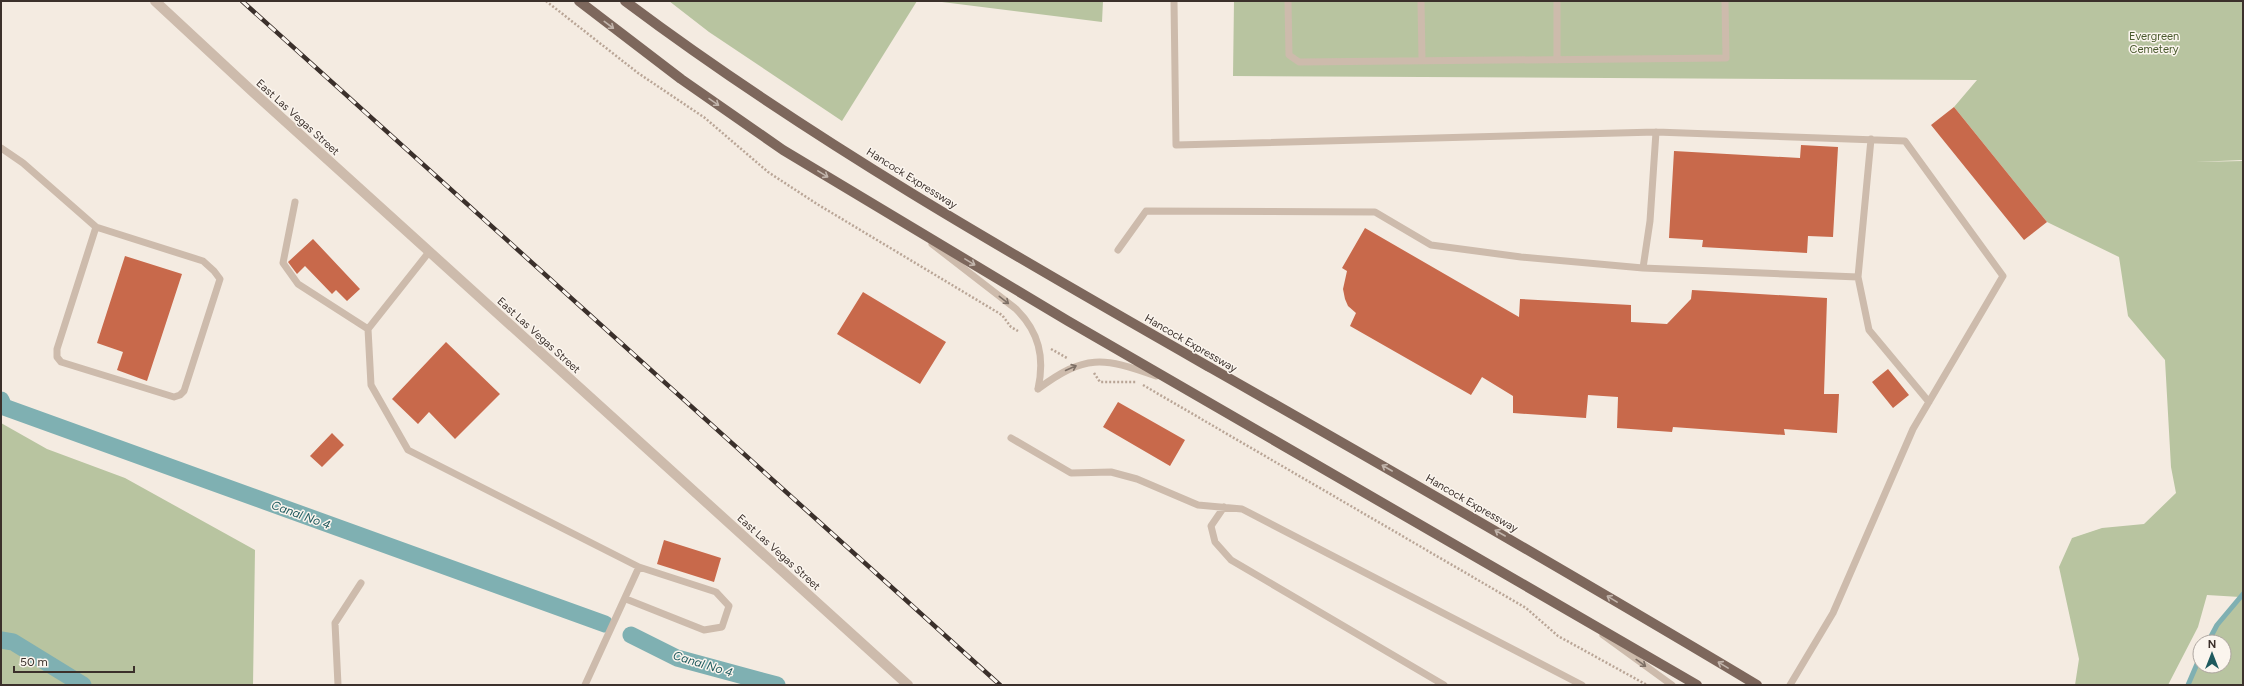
<svg xmlns="http://www.w3.org/2000/svg" width="2244" height="686" font-family="Figtree,sans-serif">
<style>
.green{fill:#b8c4a0}
.lines{fill:none;stroke-linecap:round;stroke-linejoin:round}
.stream{stroke:#7fb0b2;stroke-width:5}
.canal{stroke:#7fb0b2;stroke-width:17}
.building{fill:#c8694b}
.path{stroke:#b9a596;stroke-width:2.5;stroke-dasharray:2 2;stroke-linecap:butt}
.service{stroke:#cdbbac;stroke-width:7}
.tertiary{stroke:#cdbbac;stroke-width:10}
.primary{stroke:#7d675c;stroke-width:10}
.rail-casing{stroke:#3b302b;stroke-width:4.5}
.rail{stroke:#fbf5ee;stroke-width:3;stroke-dasharray:9;stroke-linecap:butt}
.oneway{stroke:#c2b5ac}
.oneway2{stroke:#7d6f65}
.labels{text-anchor:middle;stroke-width:3;stroke-linejoin:round;paint-order:stroke}
.park-label{font-size:11px;fill:#4a5a2e;stroke:#fbf5ee}
.street-label{font-size:11px;fill:#3b302b;stroke:#fbf5ee}
.water-label{font-size:12px;font-style:italic;fill:#1f5a5e;stroke:#fbf5ee}
</style>
<rect width="100%" height="100%" fill="#f4ebe1"/>
<!-- green -->
<path class="green" d="M669,1H917L842,121L709,32Z
M934,1H1103L1102,22Z
M1234,1H2243V160L2195,162L2243,161V685H2186L2200,657V666H2224V642H2208L2217,625L2240,597L2207,595L2198,627L2168,685H2075L2079,659L2059,567L2072,538L2102,528L2144,524L2176,493L2171,467L2165,360L2128,316L2119,257L2047,222L1954,107L1977,80L1233,76Z
M1,423L47,449L125,478L255,550L253,685H1Z"/>
<g class="lines">
<!-- stream -->
<path class="stream" d="M2208,642L2217,625L2243,594
M2188,685L2200,657"/>
<!-- canal -->
<path class="canal" d="M1,400L4,407L605,624
M631,635L677,658L777,685
M1,640L13,642L83,685"/>
</g>
<!-- building -->
<path class="building" d="M1954,107L2047,222L2024,240L1931,125Z
M1801,145L1838,147L1833,237L1808,236L1807,253L1702,247L1703,240L1669,238L1674,151L1800,158Z
M1365,228L1519,317L1520,299L1631,305V322L1667,324L1691,299L1692,290L1827,298L1824,394H1839L1837,433L1784,429L1785,435L1673,427L1672,432L1617,428L1618,397L1588,395L1586,418L1513,413V396L1482,377L1471,395L1350,326L1356,313L1348,306L1345,299L1343,289L1347,271L1342,268Z
M313,239L360,289L347,301L336,290L332,294L305,266L297,274L288,262Z
M125,256L182,274L147,381L117,370L123,352L97,343Z
M863,292L946,342L920,384L837,334Z
M446,342L500,394L455,439L429,412L418,424L392,399Z
M1888,369L1909,395L1893,408L1872,382Z
M1118,402L1185,440L1170,466L1103,427Z
M332,433L344,445L322,467L310,456Z
M664,540L721,558L714,582L657,564Z"/>
<g class="lines">
<!-- path -->
<path class="path" d="M546,1L638,73L705,118L768,172L817,204L1002,315L1011,327L1018,331
M1051,349L1067,358
M1094,373L1100,382H1136
M1143,385L1526,608L1558,636L1647,685"/>
<!-- service -->
<path class="service" d="M1174,1L1176,145L1656,132L1905,141L2003,276L1913,429L1833,613L1790,685
M1288,1L1289,55L1299,62L1726,58L1725,1
M1421,1L1422,60
M1557,1V60
M1,148L23,163L96,227L203,261L214,271L220,279L184,391L180,395L174,397L61,362L57,357V349L96,227
M295,202L283,263L298,284L368,329
M932,244L1016,309C1039,332 1045,357 1038,389
M1118,250L1146,211L1375,212L1431,245L1521,257L1643,268L1858,277L1869,330L1929,402
M429,252L368,329L371,385L408,450L639,567L585,685
M1643,268L1650,221L1656,132
M1858,277L1871,139
M1038,389C1085,354 1103,357 1156,376
M1011,438L1071,473L1111,472L1137,479L1198,505L1242,509L1582,685
M1224,507L1211,526L1215,542L1231,560L1444,685
M626,599L704,630L722,627L729,606L716,592L639,567
M1603,635L1672,685
M338,685L335,623L361,583"/>
<!-- tertiary -->
<path class="tertiary" d="M155,1L253,92L908,685"/>
<!-- primary -->
<path class="primary" d="M579,1L681,79L783,150L1068,321L1697,685
M625,1C809,139 1011,254 1211,368C1394,472 1576,577 1757,685"/>
<defs>
<path id="rail" d="M242,1L1000,685"/>
</defs>
<!-- rail casing -->
<use href="#rail" class="rail-casing"/>
<!-- rail -->
<use href="#rail" class="rail"/>
</g>
<!-- one-way arrows -->
<defs><path id="oneway-shaft" d="M-6 0H5M1.5-3L5.5 0L1.5 3" fill="none" stroke-width="1.6" stroke-linecap="round" stroke-linejoin="round"/></defs>
<g class="oneway">
<use href="#oneway-shaft" transform="translate(609 25) rotate(37)"/>
<use href="#oneway-shaft" transform="translate(714 102) rotate(35)"/>
<use href="#oneway-shaft" transform="translate(823 174) rotate(31)"/>
<use href="#oneway-shaft" transform="translate(970 262) rotate(31)"/>
<use href="#oneway-shaft" transform="translate(1387 468) rotate(-150)"/>
<use href="#oneway-shaft" transform="translate(1500 533) rotate(-150)"/>
<use href="#oneway-shaft" transform="translate(1612 599) rotate(-149)"/>
<use href="#oneway-shaft" transform="translate(1723 665) rotate(-149)"/>
</g>
<g class="oneway2">
<use href="#oneway-shaft" transform="translate(1004 300) rotate(38)"/>
<use href="#oneway-shaft" transform="translate(1071 368) rotate(-24)"/>
<use href="#oneway-shaft" transform="translate(1641 663) rotate(36)"/>
</g>
<g class="labels">
<!-- park labels -->
<g class="park-label">
<text x="2154" y="40">Evergreen<tspan x="2154" dy="13">Cemetery</tspan></text>
</g>
<!-- street labels -->
<g class="street-label">
<text transform="translate(298 117) rotate(42)" y="4">East Las Vegas Street</text>
<text transform="translate(912 178) rotate(32)" y="4">Hancock Expressway</text>
<text transform="translate(539 335) rotate(42)" y="4">East Las Vegas Street</text>
<text transform="translate(1191 343) rotate(30)" y="4">Hancock Expressway</text>
<text transform="translate(1472 503) rotate(30)" y="4">Hancock Expressway</text>
<text transform="translate(779 552) rotate(42)" y="4">East Las Vegas Street</text>
</g>
<!-- water labels -->
<g class="water-label">
<text transform="translate(301 515) rotate(20)" y="4">Canal No 4</text>
<text transform="translate(703 664) rotate(17)" y="4">Canal No 4</text>
</g>
</g>
<!-- border -->
<rect width="2244" height="686" fill="none" stroke="#3b302b" stroke-width="4"/>
<!-- north arrow -->
<g transform="translate(2212 654)"><circle r="19" fill="#fbf5ee" stroke="#aea6a0"/>
<path d="M0-3L7 15L0 10L-7 15Z" fill="#1f5a5e"/>
<text y="-6" font-size="11" font-weight="bold" text-anchor="middle" fill="#3b302b">N</text>
</g>
<!-- scale -->
<path d="M14 666v6h120v-6" fill="none" stroke="#3b302b" stroke-width="2"/>
<text x="20" y="666" font-size="12" fill="#3b302b" stroke="#fbf5ee" stroke-width="3" paint-order="stroke">50 m</text>
</svg>
